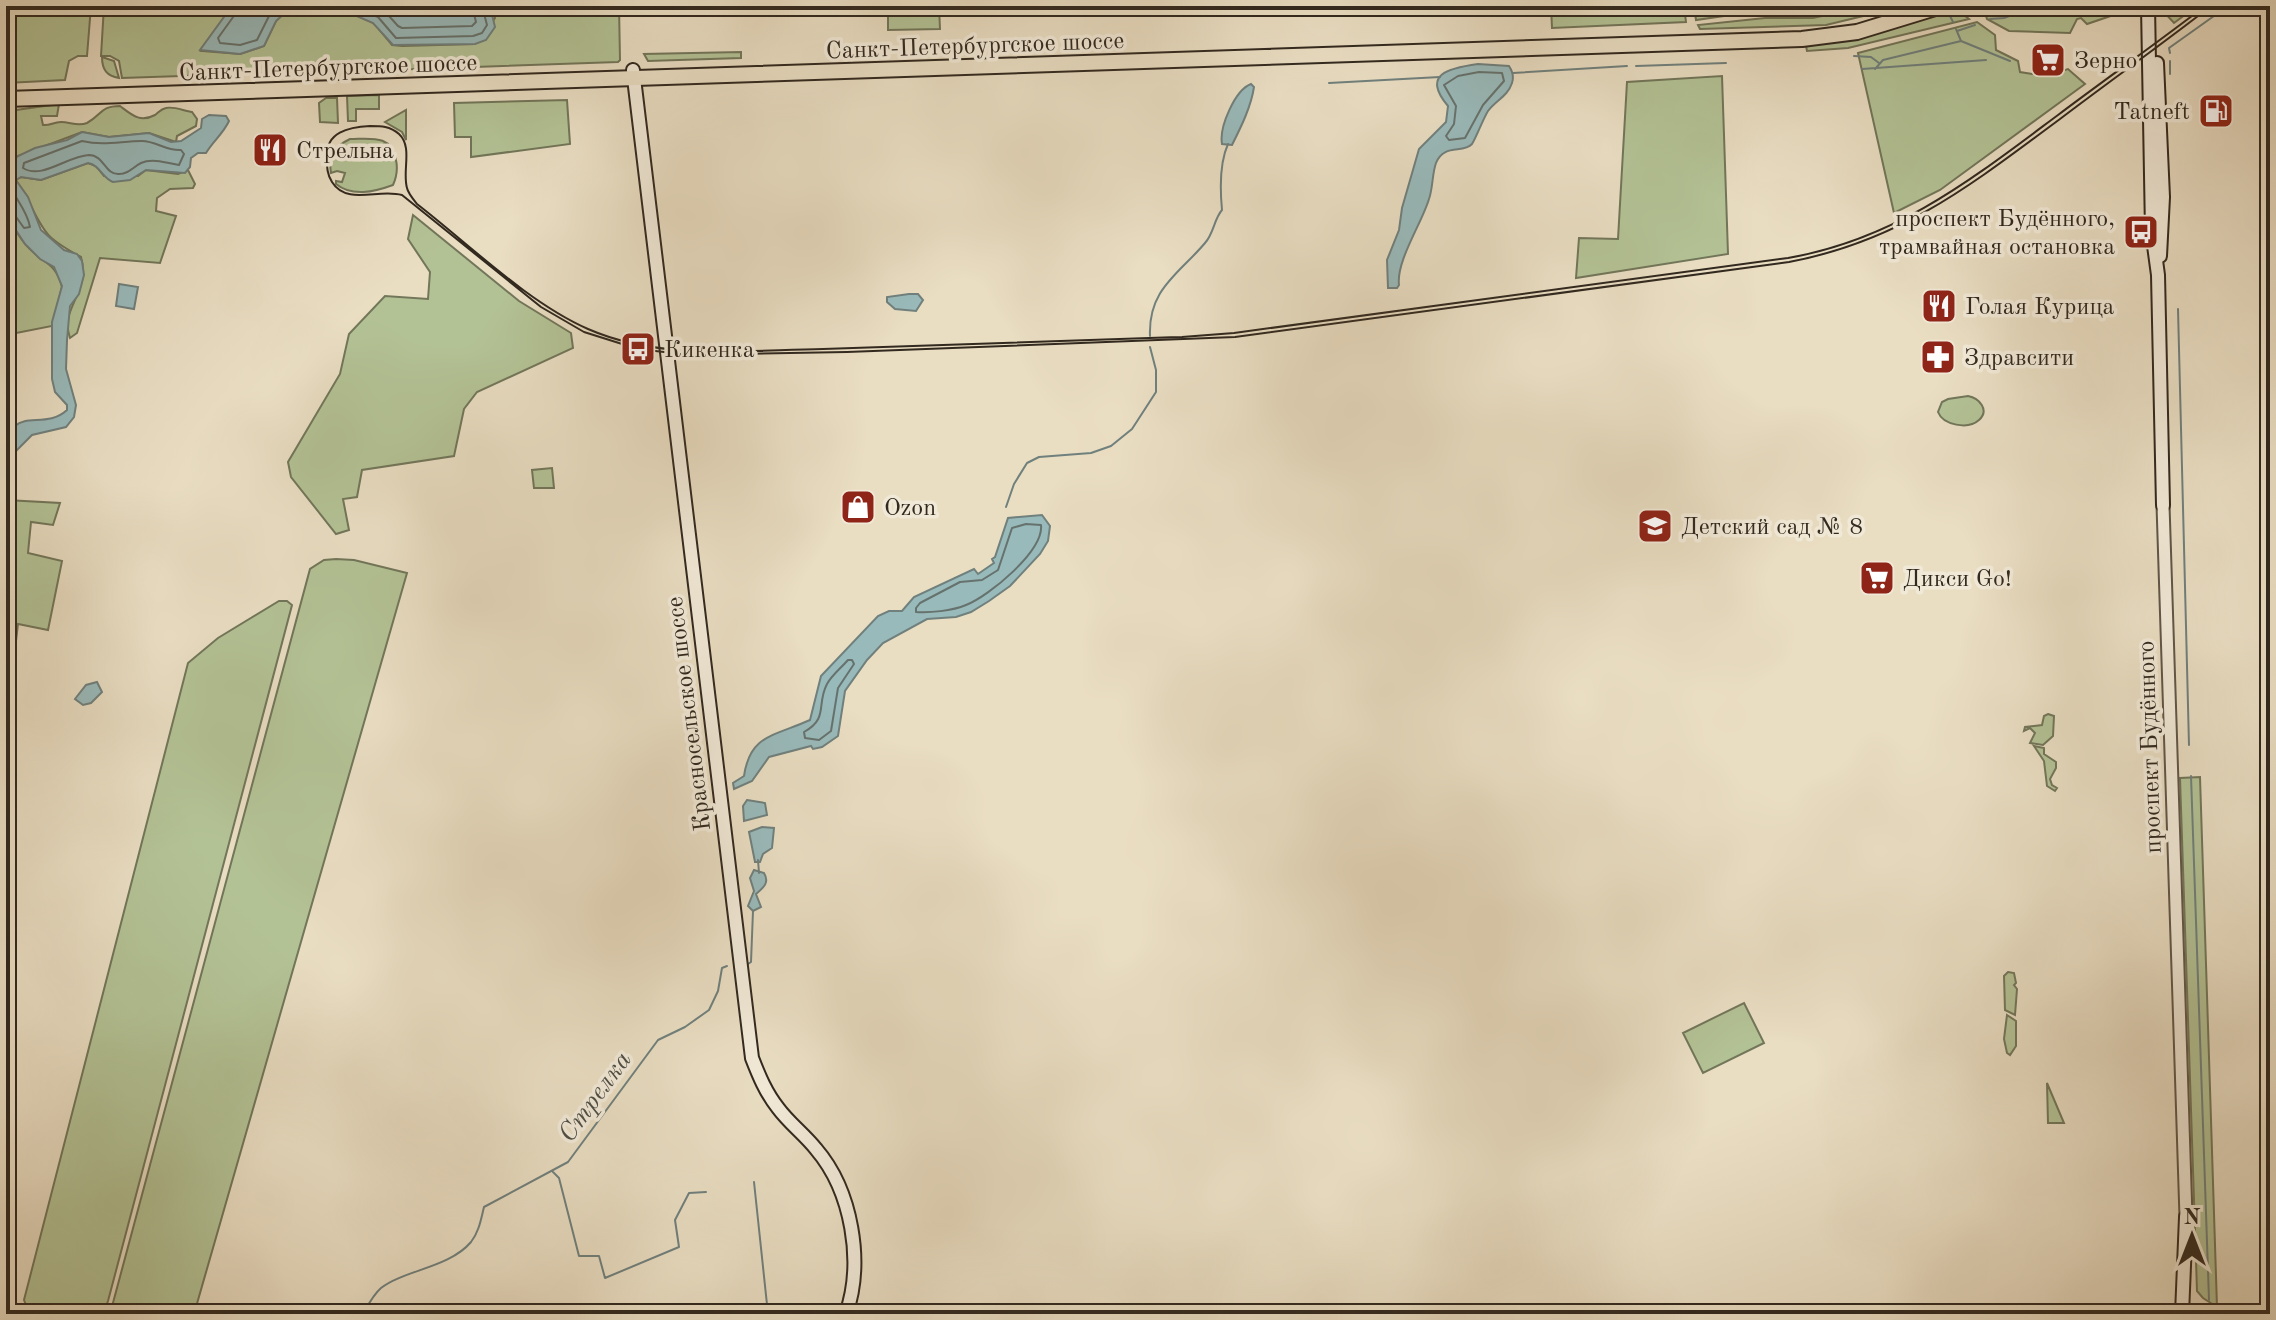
<svg xmlns="http://www.w3.org/2000/svg" width="2276" height="1320" font-family="'Old Standard TT',serif">
<style>
.green{fill:#b3c295;stroke:#72765a;stroke-width:2}
.water{fill:#99babb;stroke:#70807d;stroke-width:2}
.lines{fill:none;stroke-linecap:round;stroke-linejoin:round}
.shore{stroke:#66726d;stroke-width:2}
.stream{stroke:#70807d;stroke-width:2}
.tertiary-casing{stroke:#605648;stroke-width:15}
.secondary-casing{stroke:#32291f;stroke-width:16}
.primary-casing{stroke:#32291f;stroke-width:18}
.tertiary{stroke:#f1e9d7;stroke-width:11}
.secondary{stroke:#f1e9d7;stroke-width:12}
.primary{stroke:#e9ddc2;stroke-width:14}
.tram{stroke:#32291f;stroke-width:2}
.labels{text-anchor:middle;stroke-width:7;stroke-linejoin:round;paint-order:stroke}
.street-label{font-size:24px;fill:#32291f;stroke:#f1e9d7}
.poi-label{font-size:24px;fill:#32291f;stroke:#f1e9d7;text-anchor:start}
.water-label{font-size:26px;font-style:italic;fill:#4c4d46;stroke:#f1e9d7}
</style>
<rect width="100%" height="100%" fill="#e9ddc2"/>
<filter id="stains"><feTurbulence type="fractalNoise" baseFrequency=".0025" numOctaves="4"/><feColorMatrix values="0 0 0 0 .2 0 0 0 0 .09 0 0 0 0 .02 0 0 0 .5 -.17"/></filter>
<radialGradient id="worn" r=".72"><stop offset=".6" stop-color="#630" stop-opacity="0"/><stop offset="1" stop-color="#630" stop-opacity=".3"/></radialGradient>
<!-- green -->
<path class="green" d="M6,6H91L87,56H78L69,61L65,80L6,83Z
M104,6H232L201,51L240,54L264,46L276,21L292,6H334L374,23L392,45L402,46L475,44L495,18L490,6H619L620,60L618,62L388,70C367,65 349,66 329,71L122,78L119,61L110,56H101Z
M888,6H939L940,29L888,30Z
M1551,6H1684L1686,22L1552,28Z
M1694,6H1844L1826,10L1731,15L1696,20Z
M1868,6H1905L1826,25L1700,29L1698,25L1765,18H1813Z
M1983,6H2140L2087,24L2081,18L2077,19L2070,33L2009,31L1987,19Z
M2173,6H2197L2174,23L2163,11Z
M1953,10L1960,12L1969,19L1848,48L1807,51L1806,46L1837,41L1940,11Z
M1977,22L1995,35L1996,50L2018,61L2020,72L2045,76L2068,69L2085,84L1940,190L1894,213L1858,53Z
M741,52V58L648,61L644,54Z
M102,57L114,61L119,78C107,76 102,70 102,57Z
M1722,76L1728,254L1576,278L1579,238L1618,239L1627,82Z
M379,95V109H356V121H348L347,96Z
M326,98H337L338,123L320,122L319,103Z
M567,100L570,144L471,157V137H455L454,103Z
M59,104L57,116H41L43,125C50,126 53,122 61,122C70,122 78,127 87,123C102,115 100,106 120,106C132,115 140,123 155,115C159,112 161,109 166,108C174,106 184,111 192,112L197,119L196,126L177,136L176,142L149,133L109,137L82,132L18,156L6,176V123L9,111Z
M406,110V140L402,132L385,122Z
M350,139C370,139 392,134 396,160C398,169 397,176 393,185C374,192 352,197 336,184V181L342,182L345,173L337,171L331,173C328,156 335,146 350,139Z
M88,163L96,166L104,176H138L146,170L178,174L188,170L195,184L193,188L170,189L157,198L156,211L176,216L160,263L100,258L77,333L70,338C59,307 91,294 81,257C48,239 45,235 29,202C25,194 19,187 15,180L21,177L41,180Z
M6,215C13,226 19,238 29,248C43,263 56,263 62,287L52,326L6,335Z
M413,215L519,301L571,333L573,348L477,392L464,409L454,456L362,470L357,497L343,499L349,530L336,534L291,477L288,462L340,374L349,334L385,296L428,299L430,272L408,239Z
M1968,396C1979,398 1990,410 1979,420C1968,430 1943,425 1938,412L1942,402L1948,399Z
M552,468L554,488H534L532,470Z
M6,500L60,503L53,525L31,522L28,553L62,561L48,630L18,624L10,692L6,697Z
M336,559L354,560L407,573L194,1314H110L310,569L324,560Z
M279,601H287L292,605L108,1301L103,1314H38L28,1310L24,1300L188,663L218,638Z
M2270,612V654H2264L2263,613Z
M2048,714L2054,716L2053,736L2043,745L2030,743L2035,733L2030,728L2024,731L2025,727L2042,725L2044,716Z
M2034,746L2044,748V754L2056,762V768L2050,779L2052,785L2057,788L2055,791L2047,786L2044,761Z
M2200,777L2217,1307L2203,1298L2197,1291L2180,778Z
M2008,972L2014,973L2016,983L2014,985L2017,989L2015,1015L2005,1010L2004,976Z
M1744,1003L1764,1043L1703,1073L1683,1033Z
M2007,1015L2016,1021V1046L2010,1055L2007,1053L2004,1039Z
M2047,1083L2064,1123H2048Z"/>
<!-- water -->
<path class="water" d="M232,6H292L276,21L264,46L240,54L200,50Z
M334,6H490L495,27L486,40L475,44L393,45L373,23Z
M1478,64L1509,66C1513,72 1514,77 1512,83C1508,96 1495,101 1488,111C1483,119 1476,138 1472,144C1463,154 1444,143 1436,163C1432,174 1433,188 1429,199C1422,223 1396,261 1399,285L1397,288H1388L1387,260L1399,230L1402,208L1419,149L1446,122L1448,106C1421,74 1449,68 1478,64Z
M1251,84L1254,87C1251,107 1241,127 1232,145L1222,144C1219,127 1235,90 1251,84Z
M209,115L226,116L229,121C223,134 213,141 206,153H198L191,158L190,167L185,173L146,170L130,180L113,182C102,178 100,165 88,163L41,180L21,177L16,180L28,197L41,230L64,250L77,254L82,261L84,275L79,294L70,306L67,340L66,369L76,405L74,417L66,427L32,435L6,461C6,398 41,434 67,410V405L55,392L52,379V322L62,286L54,267L40,259L25,244L6,215V176L11,162L18,156L35,148L67,140L82,132L109,137L149,133L171,142L181,141L201,128L202,119Z
M119,284L138,287L134,309L116,306Z
M909,294H918L923,300L916,311L895,309L887,302V297Z
M1042,515L1050,526L1048,541L1040,554L1010,586L989,601L971,612L956,617L927,619L883,643L867,660L845,691L838,736L822,747L813,749L811,746L769,757L752,781L734,789L733,783L744,776C750,734 775,736 810,720L821,676L878,616L889,611H902L914,597L974,569L978,574L994,563L992,559L995,557L1008,518Z
M97,682L102,692L91,703L83,705L75,699L86,685Z
M747,800L765,803L767,815L744,821L743,806Z
M762,827L774,828L772,848L763,854L760,862H755L749,832Z
M754,870L764,873C770,883 763,888 756,894L761,907L753,911L748,906L754,891L750,878Z"/>
<g class="lines">
<!-- shore -->
<path class="shore" d="M238,6L236,13L218,38L220,43L240,45L257,40L269,16L280,6
M352,6L378,17L396,38L473,36L482,33L487,25L482,6
M380,6L398,26L402,28L472,26L476,22L472,6
M1479,72L1502,73L1504,81L1483,105L1465,138L1449,140L1446,136L1454,124L1456,106L1444,85L1458,76Z
M82,141C104,146 121,141 142,141C156,141 166,151 181,150L184,154L179,165C168,163 152,158 141,163C133,167 129,174 119,174C105,175 104,155 89,155C67,156 42,180 23,168L24,163Z
M6,175C10,194 27,208 30,227L24,228L14,214L6,212
M1026,524L1041,525C1044,551 989,596 966,605C952,611 929,613 916,612V608L920,603L960,582L982,580L998,570L1012,528Z
M848,660H852L854,664L838,688L831,731L819,740L805,738L804,732C829,718 816,705 827,684C831,676 842,667 848,660Z"/>
<!-- stream -->
<path class="stream" d="M1948,12L1953,22
M1990,19L2004,18L2036,6
M1956,29L1961,41L2010,61
M1957,31L1975,25
M2170,53L2169,48L2228,6
M1854,56L1871,57L1879,63
M2170,61V74
M1636,66L1726,63
M1862,69L1986,60
M1875,69L1883,60L1961,41
M1513,73L1627,66
M1329,83L1440,77
M2178,309L2189,745
M1150,336C1148,289 1179,274 1205,243C1214,233 1214,219 1222,210C1220,189 1219,164 1228,144
M1006,507L1014,484L1027,463L1039,457L1091,453L1111,446L1132,429L1156,392V370L1150,347
M2191,776L2209,1300
M758,860L759,873
M748,964L751,962L753,911
M553,1172L559,1178L579,1256H599L605,1278L679,1247L675,1220L689,1193L706,1192
M754,1182L768,1314
M363,1314C368,1305 373,1295 381,1288C404,1270 449,1268 471,1242C479,1232 481,1219 484,1207L568,1162L658,1040L685,1027L709,1010L718,991L722,968L727,966"/>
<defs>
<path id="tertiary" d="M2163,505L2186,1217"/>
<path id="secondary" d="M2148,6L2152,231L2158,275L2163,505
M2157,63L2163,197L2160,256
M633,70L752,1058C759,1076 766,1093 778,1108C789,1123 804,1134 816,1149C852,1191 864,1262 846,1314
M2182,1314L2186,1217"/>
<path id="primary" d="M6,99L1802,39L1857,32L1942,6"/>
</defs>
<!-- tertiary casing -->
<use href="#tertiary" class="tertiary-casing"/>
<!-- secondary casing -->
<use href="#secondary" class="secondary-casing"/>
<!-- primary casing -->
<use href="#primary" class="primary-casing"/>
<!-- tertiary -->
<use href="#tertiary" class="tertiary"/>
<!-- secondary -->
<use href="#secondary" class="secondary"/>
<!-- primary -->
<use href="#primary" class="primary"/>
<!-- tram -->
<path class="tram" d="M2205,6C2157,43 2107,78 2058,115C1972,179 1897,239 1788,258L1234,333L1182,337C1062,341 942,346 823,349C745,350 661,361 588,329C527,302 470,245 417,204C413,199 408,193 407,188C402,171 413,147 399,134C390,126 381,126 370,126C349,127 325,132 327,158C327,168 327,174 332,182C347,206 379,188 402,195L541,307L584,332L638,349L690,355L847,352L1235,337L1789,262C1901,241 1971,185 2060,119C2110,81 2161,45 2211,6"/>
</g>
<!-- icons -->
<defs>
<symbol id="supermarket-square" viewBox="-11 -11 22 22"><rect x="-9" y="-9" width="18" height="18" rx="4" fill="#8f2418" stroke="#f1e9d7"/><path d="M-6-5.5h2.5l.6 2H6L4.5 2H-2.5L-4.4-4H-6ZM-1.5 3.2a1.3 1.3 0 1 0 .1 0ZM3 3.2a1.3 1.3 0 1 0 .1 0Z" fill="#fff"/></symbol>
<symbol id="fuel-square" viewBox="-11 -11 22 22"><rect x="-9" y="-9" width="18" height="18" rx="4" fill="#8f2418" stroke="#f1e9d7"/><path d="M-5.5-6h7V0h2V4h1.3V-2.5L3-4.5l.8-.8L6-3V5H2.5V1h-1V6h-7ZM-4.2-4.7v3.2H.2V-4.7Z" fill="#fff"/></symbol>
<symbol id="restaurant-square" viewBox="-11 -11 22 22"><rect x="-9" y="-9" width="18" height="18" rx="4" fill="#8f2418" stroke="#f1e9d7"/><path d="M-5-6h1v4h1v-4h1v4h1v-4h1v5L-1.5 .5V6h-2V.5L-5-1ZM5-6V6H3V1.5H1.5Q1.5-4 5-6Z" fill="#fff"/></symbol>
<symbol id="bus-square" viewBox="-11 -11 22 22"><rect x="-9" y="-9" width="18" height="18" rx="4" fill="#8f2418" stroke="#f1e9d7"/><path d="M-5-6H5V4H4V6H2V4H-2V6H-4V4H-5ZM-3.5-4V0h7V-4ZM-3.5 1.2v1.5H-2V1.2ZM2 1.2v1.5H3.5V1.2Z" fill="#fff"/></symbol>
<symbol id="pharmacy-square" viewBox="-11 -11 22 22"><rect x="-9" y="-9" width="18" height="18" rx="4" fill="#8f2418" stroke="#f1e9d7"/><path d="M-2-6h4v4h4v4h-4v4h-4v-4h-4v-4h4Z" fill="#fff"/></symbol>
<symbol id="shop-square" viewBox="-11 -11 22 22"><rect x="-9" y="-9" width="18" height="18" rx="4" fill="#8f2418" stroke="#f1e9d7"/><path d="M-5-2.5h2.3a2.7 3.5 0 0 1 5.4 0H5L5.5 6h-11ZM-1.5-2.5h3a1.5 2.3 0 0 0-3 0Z" fill="#fff"/></symbol>
<symbol id="school-square" viewBox="-11 -11 22 22"><rect x="-9" y="-9" width="18" height="18" rx="4" fill="#8f2418" stroke="#f1e9d7"/><path d="M0-5L7-2L0 1L-7-2ZM-4 1L0 2.5L4 1V4Q0 6-4 4Z" fill="#fff"/></symbol>
</defs>
<g fill-rule="evenodd">
<use href="#supermarket-square" x="2028" y="40" width="40" height="40"/>
<use href="#fuel-square" x="2196" y="91" width="40" height="40"/>
<use href="#restaurant-square" x="250" y="130" width="40" height="40"/>
<use href="#bus-square" x="2121" y="212" width="40" height="40"/>
<use href="#restaurant-square" x="1919" y="286" width="40" height="40"/>
<use href="#bus-square" x="618" y="329" width="40" height="40"/>
<use href="#pharmacy-square" x="1918" y="337" width="40" height="40"/>
<use href="#shop-square" x="838" y="487" width="40" height="40"/>
<use href="#school-square" x="1635" y="506" width="40" height="40"/>
<use href="#supermarket-square" x="1857" y="558" width="40" height="40"/>
</g>
<g class="labels">
<!-- street labels -->
<g class="street-label">
<text transform="translate(975 45) rotate(-2)" y="8">Санкт-Петербургское шоссе</text>
<text transform="translate(328 67) rotate(-2)" y="8">Санкт-Петербургское шоссе</text>
<text transform="translate(688 714) rotate(-97)" y="8">Красносельское шоссе</text>
<text transform="translate(2149 747) rotate(-92)" y="8">проспект Будённого</text>
</g>
<!-- poi labels -->
<g class="poi-label">
<text x="2074" y="68">Зерно</text>
<text x="2190" y="119" text-anchor="end">Tatneft</text>
<text x="296" y="158">Стрельна</text>
<text x="2115" y="226" text-anchor="end">проспект Будённого,<tspan x="2115" dy="28">трамвайная остановка</tspan></text>
<text x="1965" y="314">Голая Курица</text>
<text x="664" y="357">Кикенка</text>
<text x="1964" y="365">Здравсити</text>
<text x="884" y="515">Ozon</text>
<text x="1681" y="534">Детский сад № 8</text>
<text x="1903" y="586">Дикси Go!</text>
</g>
<!-- water labels -->
<g class="water-label">
<text transform="translate(594 1096) rotate(-54)" y="9">Стрелка</text>
</g>
</g>
<!-- margin -->
<rect width="2276" height="1320" fill="none" stroke="#e9ddc2" stroke-width="32"/>
<rect x="8" y="8" width="2260" height="1304" fill="none" stroke="#32291f" stroke-width="4"/>
<rect x="16" y="16" width="2244" height="1288" fill="none" stroke="#32291f" stroke-width="2"/>
<!-- north arrow -->
<g transform="translate(2192 1236)" stroke="#f1e9d7" stroke-width="6" paint-order="stroke">
<path d="M0-6L14 30L0 20L-14 30Z" fill="#32291f"/>
<text y="-12" font-size="22" font-weight="bold" text-anchor="middle" fill="#32291f">N</text>
</g>
<rect width="100%" height="100%" filter="url(#stains)"/>
<rect width="100%" height="100%" fill="url(#worn)"/>
</svg>
